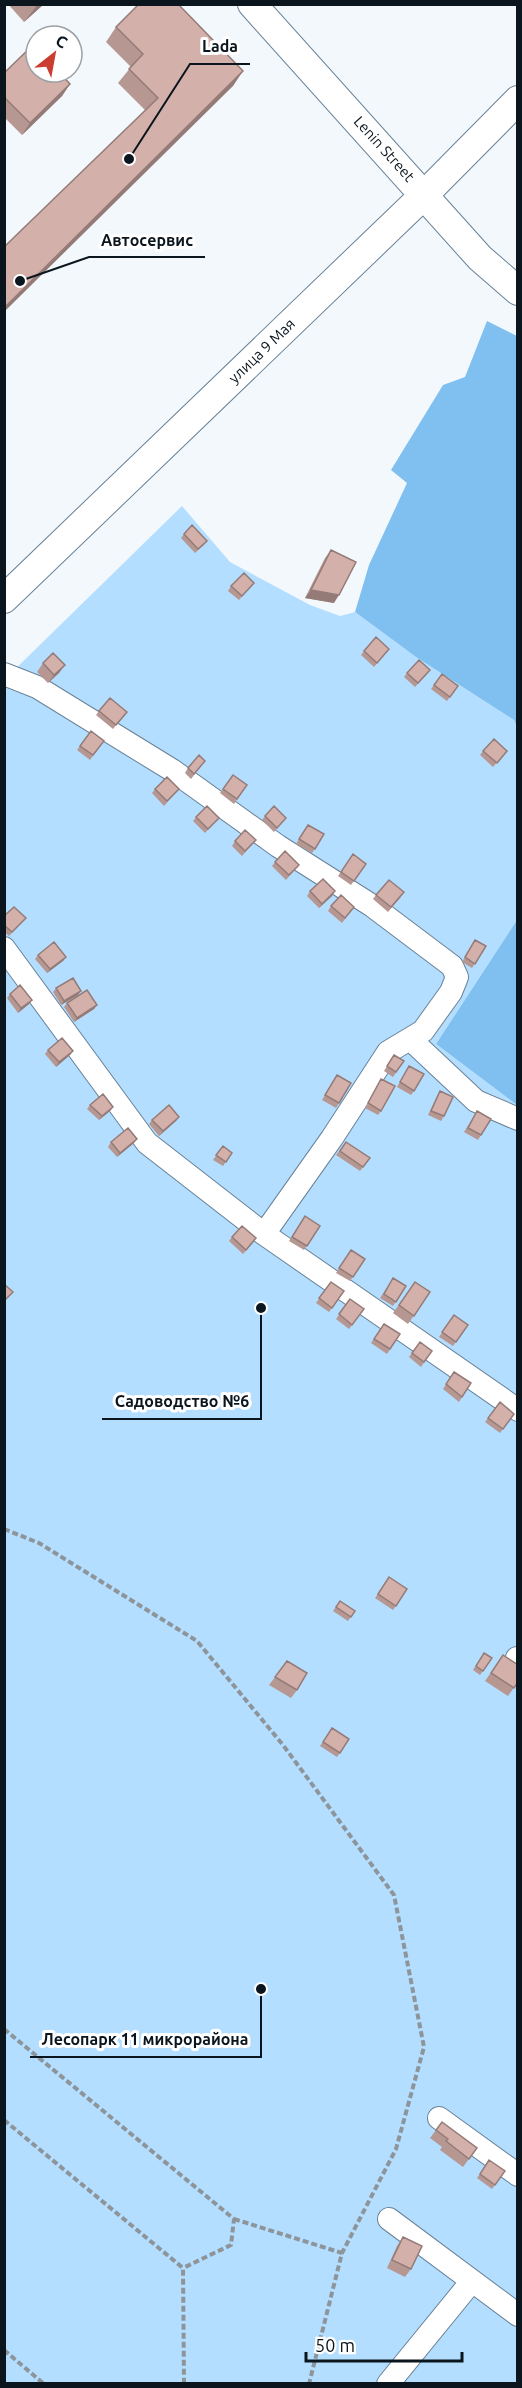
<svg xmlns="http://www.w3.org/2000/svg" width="522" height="2388" font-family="Ubuntu,sans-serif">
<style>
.green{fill:#b4deff}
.forest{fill:#7fc0f1}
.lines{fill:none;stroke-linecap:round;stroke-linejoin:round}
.minor-casing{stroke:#688297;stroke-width:24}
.major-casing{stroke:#688297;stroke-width:30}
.path{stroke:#8d959b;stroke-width:4;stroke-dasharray:6 3;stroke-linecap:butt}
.minor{stroke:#fff;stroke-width:22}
.major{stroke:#fff;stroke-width:28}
.wall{fill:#b69792}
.shaded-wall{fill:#947b77}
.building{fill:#d4b0aa;stroke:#947b77;stroke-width:1.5}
.labels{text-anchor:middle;stroke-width:6;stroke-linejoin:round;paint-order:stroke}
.street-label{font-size:15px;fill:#0b151d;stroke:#fff}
.leader{fill:none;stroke:#0b151d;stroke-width:2}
.callout-dot{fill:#0b151d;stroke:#fff;stroke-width:2}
.callout-label{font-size:16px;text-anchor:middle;font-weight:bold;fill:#0b151d;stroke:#fff;stroke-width:6;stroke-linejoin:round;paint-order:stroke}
</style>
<rect width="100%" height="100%" fill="#f3f8fd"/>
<!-- green -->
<path class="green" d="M182,506L230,562L310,605L340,616L355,612L416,657L514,720L517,727V920L436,1044L517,1105V2383L5,2384V679Z"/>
<!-- forest -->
<path class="forest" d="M487,321L517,336V727L514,720L416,657L355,612L369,565L407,483L391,470L443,385L465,377Z
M517,920V1105L436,1044Z"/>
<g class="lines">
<defs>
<path id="minor" d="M4,674L37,687L172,770L278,846L371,905L452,966L457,977L451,992L423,1031L388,1052L332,1138L264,1234L518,1410
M4,948L147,1143L264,1234
M410,1039L476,1101L518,1119
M517,1658H518
M439,2118L518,2175
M389,2219L518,2315
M388,2384L472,2281"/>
<path id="major" d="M252,4L480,258L518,291
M4,599L425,194L518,100"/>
</defs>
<!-- minor casing -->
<use href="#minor" class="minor-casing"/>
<!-- major casing -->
<use href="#major" class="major-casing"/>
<!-- path -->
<path class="path" d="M4,1529L39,1543L197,1641L283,1745L394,1895L424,2047L396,2149L342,2253L309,2384
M4,2029L234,2219L231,2245L183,2268
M4,2120L183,2268L184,2384
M234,2219L342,2253
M4,2350L44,2384"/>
<!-- minor -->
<use href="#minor" class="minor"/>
<!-- major -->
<use href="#major" class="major"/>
</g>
<!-- wall -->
<path class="wall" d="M8,4H44L24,22Z
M116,27L233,86L145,110L118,83L131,67L106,42Z
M4,73L70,84L62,96L22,135L4,117Z
M184,534L207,541L204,545L195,553L181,538Z
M331,550L334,603L305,598L325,558Z
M254,583L239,600L228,591L231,586Z
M364,651L386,653L374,667L361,655Z
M43,663L59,673L48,683L37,672Z
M407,673L427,674L415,687L404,677Z
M442,674L458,686L447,701L431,689Z
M99,711L123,716L113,729L96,715Z
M91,731L104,741L90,760L77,750Z
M483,751H507L493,767L480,755Z
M205,761L191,779L185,773L188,768Z
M233,775L247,785L234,804L220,793Z
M155,789H179L164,806L152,793Z
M265,816L286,818L274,832L262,820Z
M196,817L219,818L205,833L193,821Z
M305,829L315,849L312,853L296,844Z
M256,840L242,856L232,846L235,841Z
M353,854L366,864L351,885L338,876Z
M275,862L299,865L286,880L272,866Z
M310,891L332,896L319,908L307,896Z
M376,895L401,897L388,912L373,899Z
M331,906L354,907L342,923L328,911Z
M4,916L26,918L9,936L4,932Z
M475,940L486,946L472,968L462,962Z
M38,955L66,957L63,961L47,973L35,959Z
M56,988L78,995L61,1005L53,992Z
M10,994L32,1000L29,1004L18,1013L7,998Z
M67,1003L97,1005L94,1009L74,1022L64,1007Z
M48,1050L73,1051L70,1055L56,1067L45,1054Z
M394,1055L404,1061L393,1077L384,1071Z
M409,1066L414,1091L411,1095L397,1087Z
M337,1075L339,1103L336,1108L322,1100Z
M381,1079V1111L378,1115L365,1108Z
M440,1091L444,1116L441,1121L428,1115L437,1096Z
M90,1105L113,1107L110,1111L99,1120L87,1109Z
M477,1111L481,1135L478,1140L464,1132Z
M179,1117L176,1121L159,1136L149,1124L152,1120Z
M111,1142L134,1143L117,1157L108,1147Z
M346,1142L370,1158L360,1171L336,1155Z
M223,1146L232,1153L223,1166L213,1160Z
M305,1216L320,1226L304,1250L289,1241Z
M232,1237L253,1243L243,1254L229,1241Z
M351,1250L365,1259L350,1281L336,1273Z
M393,1278L406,1286L393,1306L380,1298Z
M331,1282L344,1291L329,1312L316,1303Z
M415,1282L430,1292L408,1324L393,1313Z
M350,1299L364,1309L349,1329L336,1319Z
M454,1315L468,1325L453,1346L439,1337Z
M384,1324L400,1334L387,1354L371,1343Z
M420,1342L432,1351L421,1367L409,1357Z
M454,1372L471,1383L459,1402L443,1389Z
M500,1402L514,1414L500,1433L485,1422Z
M389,1577L407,1589L393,1610L375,1598Z
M340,1601L355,1611L348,1621L333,1611Z
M484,1653L492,1658L480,1675L473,1670Z
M503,1655L518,1682L508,1696L485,1681Z
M275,1677L297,1690L291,1698L269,1685Z
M332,1728L349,1739L337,1757L320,1746Z
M442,2122L477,2148L463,2167L440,2150L442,2147L430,2138Z
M489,2160L505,2171L492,2189L477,2178Z
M403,2237L411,2269L405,2277L387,2268L397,2246Z"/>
<!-- shaded-wall -->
<path class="shaded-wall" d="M38,4H44L24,22L35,8Z
M243,71L233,86L4,312V308Z
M70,84L62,96L22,135L30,123Z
M311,590L339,595L334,603L305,598Z
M65,665L59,673L48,683L54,675Z
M335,891L332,896L319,908L322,904Z
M66,957L63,961L47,973L50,969Z
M81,991L78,995L61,1005L64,1001Z
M32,1000L29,1004L18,1013L21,1008Z
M97,1005L94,1009L74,1022L77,1018Z
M73,1051L70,1055L56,1067L59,1062Z
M113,1107L110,1111L99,1120L102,1116Z
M179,1117L176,1121L159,1136L163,1131Z
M137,1139L134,1143L117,1157L120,1153Z"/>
<!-- building -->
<path class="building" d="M139,4H178L243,71L4,308V247L158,98L129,69L143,54L116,27Z
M32,46L36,49V72H59L70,84L30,123L4,97V73Z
M192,525L207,541L198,549L184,534Z
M331,550L356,562L339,595L311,590Z
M244,573L254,583L242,596L231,586Z
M376,637L389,649L377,663L364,651Z
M53,653L65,665L54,675L43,663Z
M419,660L430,670L418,683L407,673Z
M442,674L458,686L450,697L434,685Z
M110,698L127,712L116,725L99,711Z
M91,731L104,741L93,755L80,746Z
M494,739L507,751L497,763L483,751Z
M199,755L205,761L194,774L188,768Z
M233,775L247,785L237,799L223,789Z
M167,777L179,789L167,801L155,789Z
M207,806L219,818L208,829L196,817Z
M274,806L286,818L277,828L265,816Z
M308,825L324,834L315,849L299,839Z
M245,830L256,840L245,851L235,841Z
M285,851L299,865L289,875L275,862Z
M353,854L366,864L354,881L341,872Z
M323,879L335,891L322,904L310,891Z
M389,880L404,892L391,907L376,895Z
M341,895L354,907L345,918L331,906Z
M14,907L26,918L12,932L4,925V916Z
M475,940L486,946L475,964L465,957Z
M54,942L66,957L50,969L38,955Z
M73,978L81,991L64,1001L56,988Z
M20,985L32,1000L21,1008L10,994Z
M87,990L97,1005L77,1018L67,1003Z
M62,1038L73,1051L59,1062L48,1050Z
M394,1055L404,1061L396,1072L387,1066Z
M409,1066L424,1074L414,1091L400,1082Z
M337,1075L351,1083L339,1103L325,1095Z
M381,1079L395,1086L381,1111L368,1103Z
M440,1091L453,1097L444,1116L431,1111Z
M103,1094L113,1107L102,1116L90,1105Z
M169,1105L179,1117L163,1131L152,1120Z
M477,1111L491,1119L481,1135L468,1128Z
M128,1128L137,1139L120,1153L111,1142Z
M346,1142L370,1158L363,1167L340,1151Z
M223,1146L232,1153L226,1162L216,1155Z
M305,1216L320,1226L307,1246L292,1237Z
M242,1226L256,1238L246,1250L232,1237Z
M351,1250L365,1259L353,1277L339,1268Z
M393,1278L406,1286L396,1302L384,1294Z
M331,1282L344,1291L332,1308L319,1298Z
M415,1282L430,1292L414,1316L399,1305Z
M4,1284L13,1292L4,1301Z
M350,1299L364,1309L352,1325L339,1314Z
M454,1315L468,1325L456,1342L442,1332Z
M384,1324L400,1334L390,1349L374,1339Z
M420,1342L432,1351L424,1362L412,1353Z
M454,1372L471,1383L462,1397L446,1384Z
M500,1402L514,1414L503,1429L488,1418Z
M389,1577L407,1589L396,1606L378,1594Z
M340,1601L355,1611L351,1617L336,1607Z
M484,1653L492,1658L483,1671L476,1666Z
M503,1655L518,1665V1682L514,1688L491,1673Z
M287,1661L307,1673L297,1690L275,1677Z
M332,1728L349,1739L340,1753L323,1742Z
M442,2122L477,2148L469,2159L446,2141L448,2139L436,2130Z
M489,2160L505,2171L495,2185L480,2174Z
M403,2237L422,2246L411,2269L392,2260Z"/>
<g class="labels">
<!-- street labels -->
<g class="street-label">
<text transform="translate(384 149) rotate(48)" y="5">Lenin Street</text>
<text transform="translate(262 351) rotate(-44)" y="5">улица 9 Мая</text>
</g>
</g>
<!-- callouts -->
<path class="leader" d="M129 159L190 64H250M20 281L89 257H205M261 1308L261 1419H102M261 1989L261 2057H30"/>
<g class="callout-dot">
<circle cx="129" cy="159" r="6"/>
<circle cx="20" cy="281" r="6"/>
<circle cx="261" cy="1308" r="6"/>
<circle cx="261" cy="1989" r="6"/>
</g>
<g class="callout-label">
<text x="220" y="52">Lada</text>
<text x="147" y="246">Автосервис</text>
<text x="182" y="1407">Садоводство №6</text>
<text x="145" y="2045">Лесопарк 11 микрорайона</text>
</g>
<!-- border -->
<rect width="522" height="2388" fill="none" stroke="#0b151d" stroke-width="12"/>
<!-- north arrow -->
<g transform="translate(54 54) rotate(31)"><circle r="28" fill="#ffffff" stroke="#9da1a5" stroke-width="1.5"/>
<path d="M0-4.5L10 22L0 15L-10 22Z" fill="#ca3d30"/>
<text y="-9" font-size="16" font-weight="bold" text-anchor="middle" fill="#0b151d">С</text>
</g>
<!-- scale -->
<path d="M306 2352v9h156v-9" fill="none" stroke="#0b151d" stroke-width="3"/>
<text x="315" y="2352" font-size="18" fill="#0b151d" stroke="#ffffff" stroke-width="4.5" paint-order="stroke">50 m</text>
</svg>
